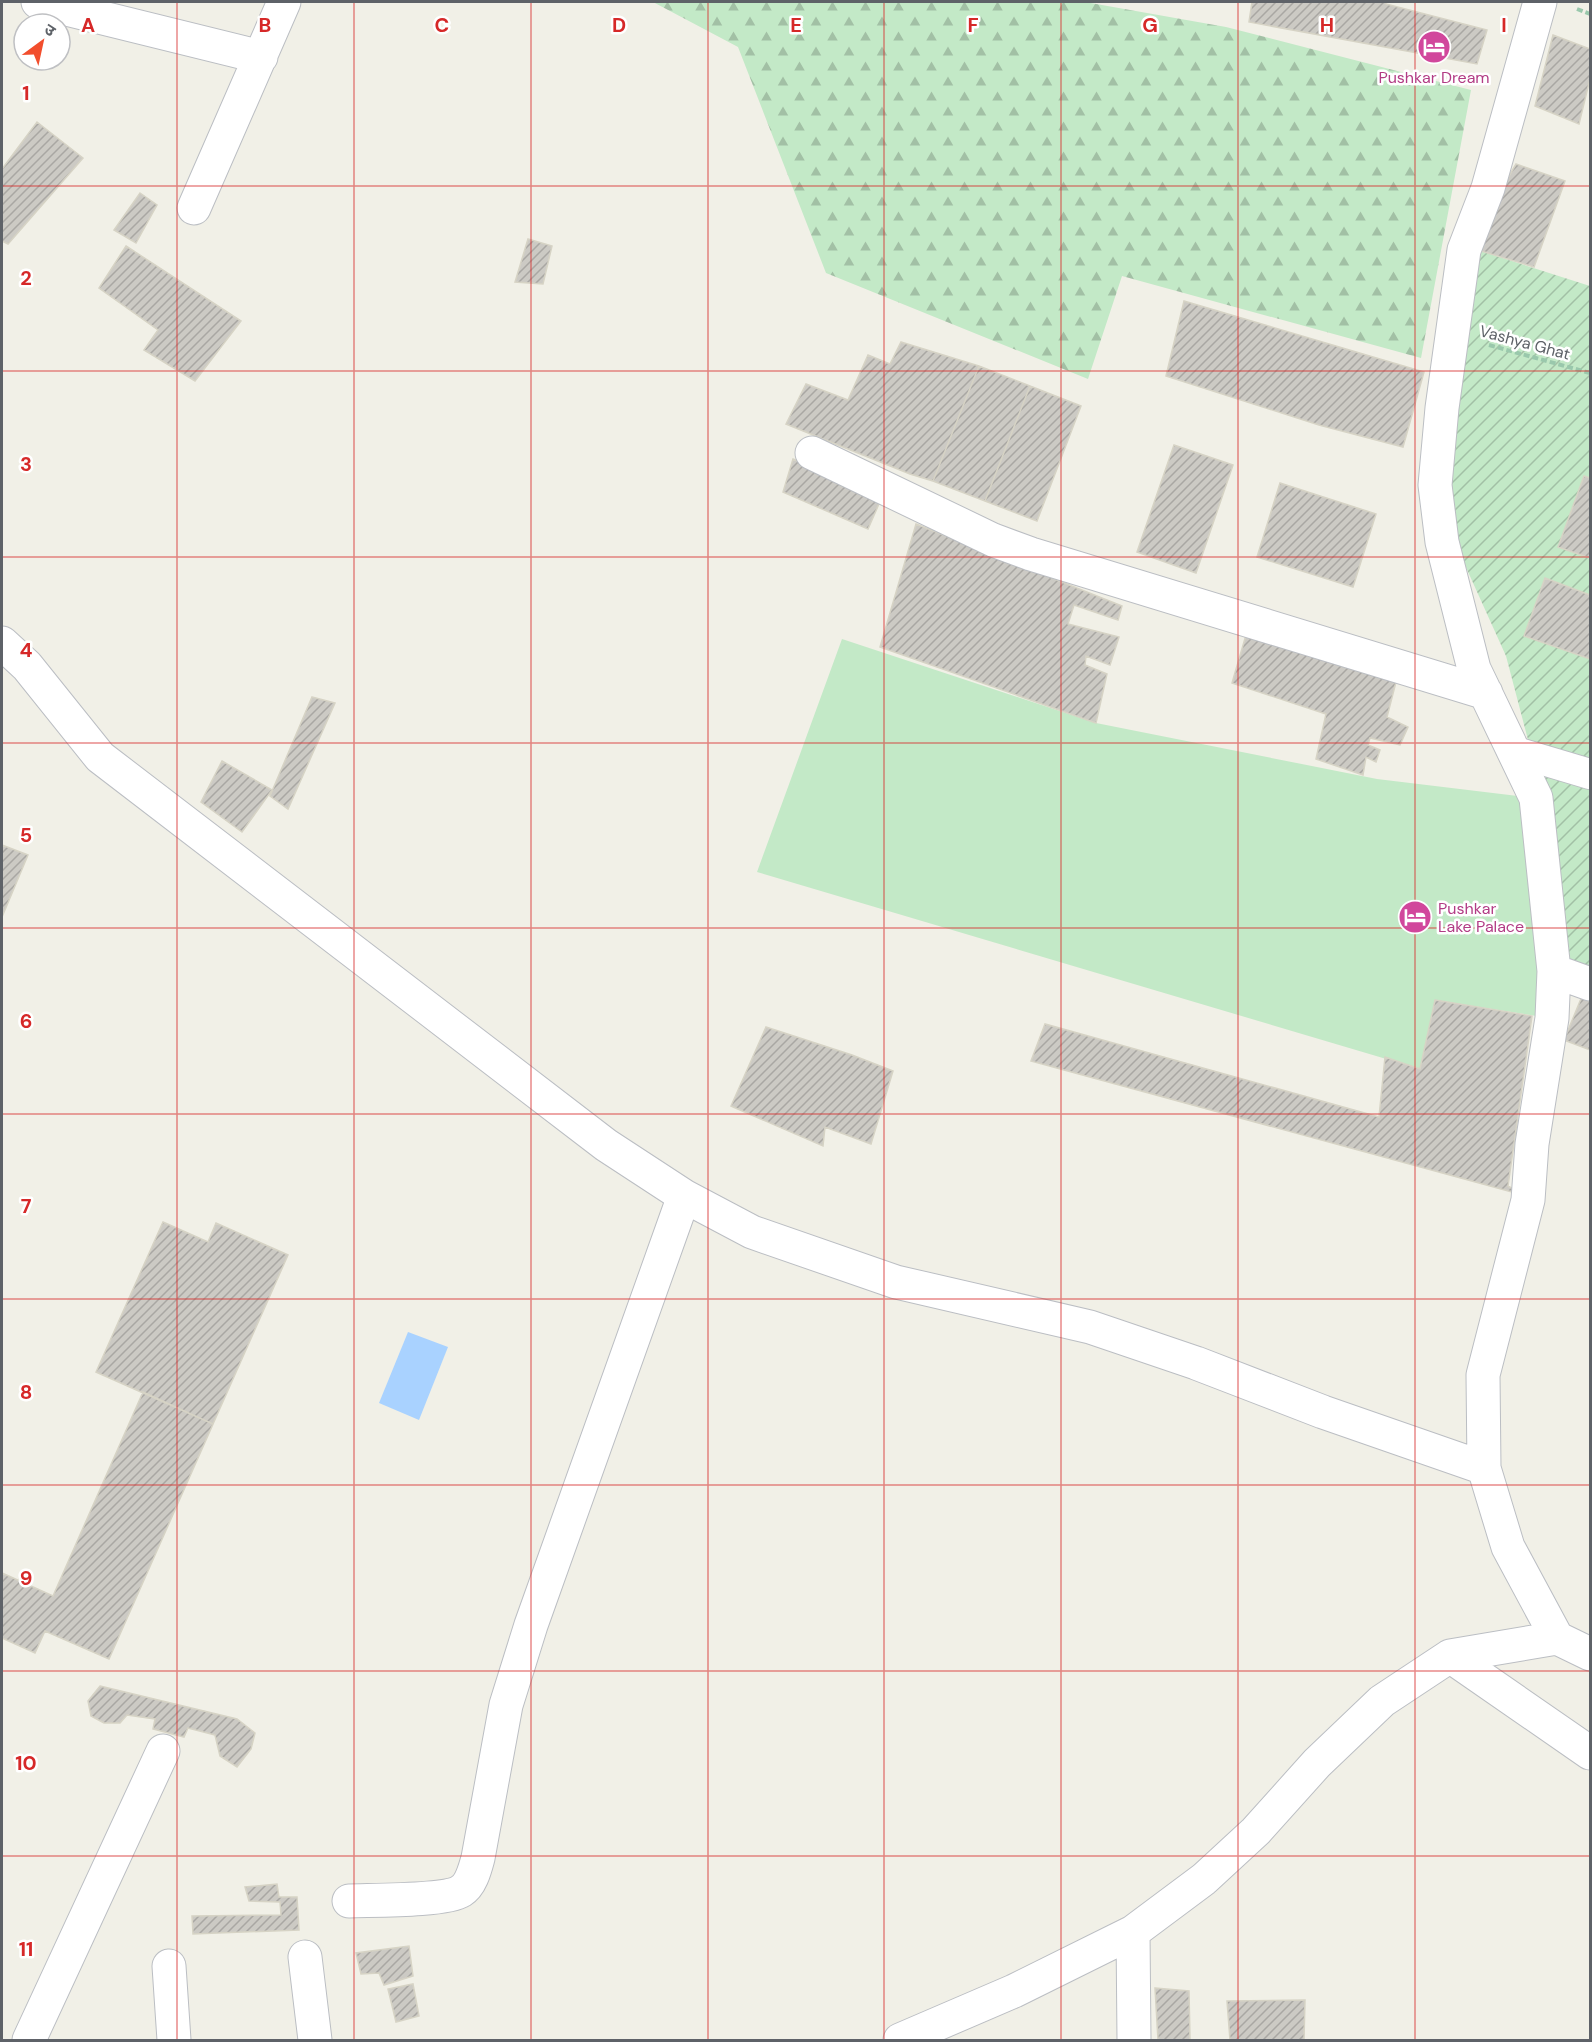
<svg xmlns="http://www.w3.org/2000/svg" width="1592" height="2042" font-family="'DM Sans','Noto Sans Devanagari',sans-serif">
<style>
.grass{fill:#c3e9c7}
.forest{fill:url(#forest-firs)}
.garden{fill:url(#garden-furrows)}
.water{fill:#a9d2ff}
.building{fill:url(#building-hatch);stroke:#d6d3c5;stroke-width:1.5}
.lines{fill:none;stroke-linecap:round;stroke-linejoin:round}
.pedestrian-casing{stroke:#bbbec3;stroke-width:32}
.minor-casing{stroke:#bbbec3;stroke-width:35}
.path{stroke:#9ac8ac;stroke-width:4;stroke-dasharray:6 3;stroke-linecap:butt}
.pedestrian{stroke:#fff;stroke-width:30}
.minor{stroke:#fff;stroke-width:33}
.grid{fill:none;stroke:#d62828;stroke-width:1.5;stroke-opacity:0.55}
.labels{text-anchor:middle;stroke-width:5;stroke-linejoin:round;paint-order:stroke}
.hotel-label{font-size:16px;fill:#b23c85;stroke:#fff}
.street-label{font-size:16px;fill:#5e6268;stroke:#fff}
.grid-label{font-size:20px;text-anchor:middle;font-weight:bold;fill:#d62828;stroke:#fff;stroke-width:5;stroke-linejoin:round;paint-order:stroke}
</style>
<defs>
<pattern id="forest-firs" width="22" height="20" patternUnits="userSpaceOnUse" patternTransform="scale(1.5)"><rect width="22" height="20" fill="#c3e9c7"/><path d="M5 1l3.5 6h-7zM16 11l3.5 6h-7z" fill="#a2c0a5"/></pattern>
<pattern id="garden-furrows" width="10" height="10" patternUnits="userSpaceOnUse" patternTransform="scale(1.5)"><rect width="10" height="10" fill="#c3e9c7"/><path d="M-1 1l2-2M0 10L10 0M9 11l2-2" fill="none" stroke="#a2c0a5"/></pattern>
<pattern id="building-hatch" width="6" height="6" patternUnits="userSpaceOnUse" patternTransform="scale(1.5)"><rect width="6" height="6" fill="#cccac4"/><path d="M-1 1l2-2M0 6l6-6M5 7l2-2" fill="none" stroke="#a9a7a3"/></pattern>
</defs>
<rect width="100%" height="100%" fill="#f1f0e7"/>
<!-- grass -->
<path class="grass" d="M842,639L1096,723L1377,779L1534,798L1549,1018L1435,1000L1420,1069L757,872Z"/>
<!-- forest -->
<path class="forest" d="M653,2H1085L1226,27L1471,90L1421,358L1122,276L1088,379L826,273L738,47Z"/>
<!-- garden -->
<path class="garden" d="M1468,247L1590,286V976L1560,967L1548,816L1506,656L1423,472Z"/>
<!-- water -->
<path class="water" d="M408,1332L448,1347L419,1420L379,1403Z"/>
<!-- building -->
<path class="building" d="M1252,2H1386V4L1487,30L1477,64L1249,22Z
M1553,35L1590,49V79L1579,124L1535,106Z
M37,122L83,158L8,244L2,241V169Z
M1516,164L1565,181L1534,267L1468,247Z
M140,193L157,205L136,243L114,230Z
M528,239L552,246L543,284L515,282Z
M126,246L241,321L195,381L144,350L158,330L99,288Z
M1184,301L1424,372L1403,447L1319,425L1166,376Z
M901,342L979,366L933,481L910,474L786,424L806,384L848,400L868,355L890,364Z
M979,366L1030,386L985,501L933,481Z
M1030,386L1081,406L1037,521L985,501Z
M1174,445L1233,465L1196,573L1137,552Z
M793,459L882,497L868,529L783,492Z
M1584,476L1590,478V558L1558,547Z
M1280,483L1376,514L1353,587L1257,557Z
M916,524L1122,606L1118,620L1074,605L1068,624L1119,637L1110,665L1086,656L1085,665L1107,674L1096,723L880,647Z
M1545,578L1590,595V659L1524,636Z
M1246,635L1396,682L1387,717L1408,727L1400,745L1370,738L1368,745L1380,750L1376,762L1366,757L1363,775L1316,759L1326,714L1232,683Z
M312,697L335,703L288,809L270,796Z
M222,761L272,790L242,832L201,802Z
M2,845L28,855L2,917Z
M1585,989L1590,991V1050L1564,1040Z
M1435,1000L1532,1016L1508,1186L1523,1195L1031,1061L1045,1024L1379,1117L1385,1057L1420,1069Z
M766,1027L852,1055L893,1071L871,1144L825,1127L823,1146L731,1106Z
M163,1222L208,1242L216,1223L288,1255L213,1424L96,1372Z
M143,1392L213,1424L109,1659L45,1631L35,1653L2,1638V1573L53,1596Z
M100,1686L237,1719L255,1733L251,1749L237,1767L220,1756L215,1735L188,1728L184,1737L153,1729L155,1719L127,1715L120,1723H104L91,1716L88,1701Z
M277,1884L279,1897H297L299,1930L193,1934L192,1916L281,1915L280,1902L249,1901L245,1887Z
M409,1946L413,1976L384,1985L379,1973L361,1974L356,1953Z
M413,1984L419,2016L396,2022L388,1989Z
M1155,1988L1189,1991L1190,2040H1158Z
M1305,2000L1304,2040H1230L1227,2001Z"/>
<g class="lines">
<defs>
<path id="pedestrian" d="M1516,752L1590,774"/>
<path id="minor" d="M38,2L261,57
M1540,2L1488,188L1464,250L1442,408L1435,485L1442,542L1474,669L1536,798L1554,971L1552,1018L1532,1144L1528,1200L1483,1375L1484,1468L1508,1547L1557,1638
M194,208L284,2
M812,453L993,540L1031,554L1486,693
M2,643L27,666L100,757L606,1145L684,1196L752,1232L896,1282L1090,1327L1196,1363L1323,1412L1484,1468
M1554,971L1590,984
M1450,1656L1590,1753
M349,1901C371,1900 446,1901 461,1891C471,1885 475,1869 478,1858L506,1705L531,1625L684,1196
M1133,1932L1134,2040
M305,1957L315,2040
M169,1966L174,2040
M29,2040L163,1751
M900,2040L1014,1991L1133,1932L1204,1879L1256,1831L1317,1763L1382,1701L1450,1656L1557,1638L1590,1654"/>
</defs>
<!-- pedestrian casing -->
<use href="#pedestrian" class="pedestrian-casing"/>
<!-- minor casing -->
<use href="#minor" class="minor-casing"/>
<!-- path -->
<path class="path" d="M1577,9L1590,14
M1489,345L1590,373"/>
<!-- pedestrian -->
<use href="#pedestrian" class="pedestrian"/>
<!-- minor -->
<use href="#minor" class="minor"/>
</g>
<!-- grid -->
<path class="grid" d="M177,2V2040M354,2V2040M531,2V2040M708,2V2040M884,2V2040M1061,2V2040M1238,2V2040M1415,2V2040M2,186H1590M2,371H1590M2,557H1590M2,743H1590M2,928H1590M2,1114H1590M2,1299H1590M2,1485H1590M2,1671H1590M2,1856H1590"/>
<!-- icons -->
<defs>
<symbol id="hotel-disc" viewBox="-11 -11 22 22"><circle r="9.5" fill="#d1479c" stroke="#fff"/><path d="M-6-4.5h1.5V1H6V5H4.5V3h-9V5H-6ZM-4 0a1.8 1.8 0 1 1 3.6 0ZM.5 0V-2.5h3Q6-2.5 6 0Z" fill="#fff"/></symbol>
</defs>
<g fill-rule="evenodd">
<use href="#hotel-disc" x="1415" y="28" width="38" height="38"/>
<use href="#hotel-disc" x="1396" y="898" width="38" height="38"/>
</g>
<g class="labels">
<!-- hotel labels -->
<g class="hotel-label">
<text x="1434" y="83">Pushkar Dream</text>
<text x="1438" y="914" text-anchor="start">Pushkar<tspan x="1438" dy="18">Lake Palace</tspan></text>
</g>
<!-- street labels -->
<g class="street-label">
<text transform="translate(1525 342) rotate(15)" y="6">Vashya Ghat</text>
</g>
</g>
<g class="grid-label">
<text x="88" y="32">A</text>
<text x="265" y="32">B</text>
<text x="442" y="32">C</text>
<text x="619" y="32">D</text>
<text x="796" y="32">E</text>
<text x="973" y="32">F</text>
<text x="1150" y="32">G</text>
<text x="1327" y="32">H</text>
<text x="1504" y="32">I</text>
<text x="26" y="100">1</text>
<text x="26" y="285">2</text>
<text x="26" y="471">3</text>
<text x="26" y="657">4</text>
<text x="26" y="842">5</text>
<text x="26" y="1028">6</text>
<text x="26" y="1213">7</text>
<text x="26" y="1399">8</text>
<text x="26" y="1585">9</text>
<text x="26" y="1770">10</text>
<text x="26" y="1956">11</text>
</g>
<!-- border -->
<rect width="1592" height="2042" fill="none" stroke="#5e6268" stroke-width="6"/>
<!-- north arrow -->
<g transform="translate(42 42) rotate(33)"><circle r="28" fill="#ffffff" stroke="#bfc0c3" stroke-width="1.5"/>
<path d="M0-4.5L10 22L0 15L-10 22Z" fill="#f24e2d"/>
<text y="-9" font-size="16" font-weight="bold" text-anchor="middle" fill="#5e6268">उ</text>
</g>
</svg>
